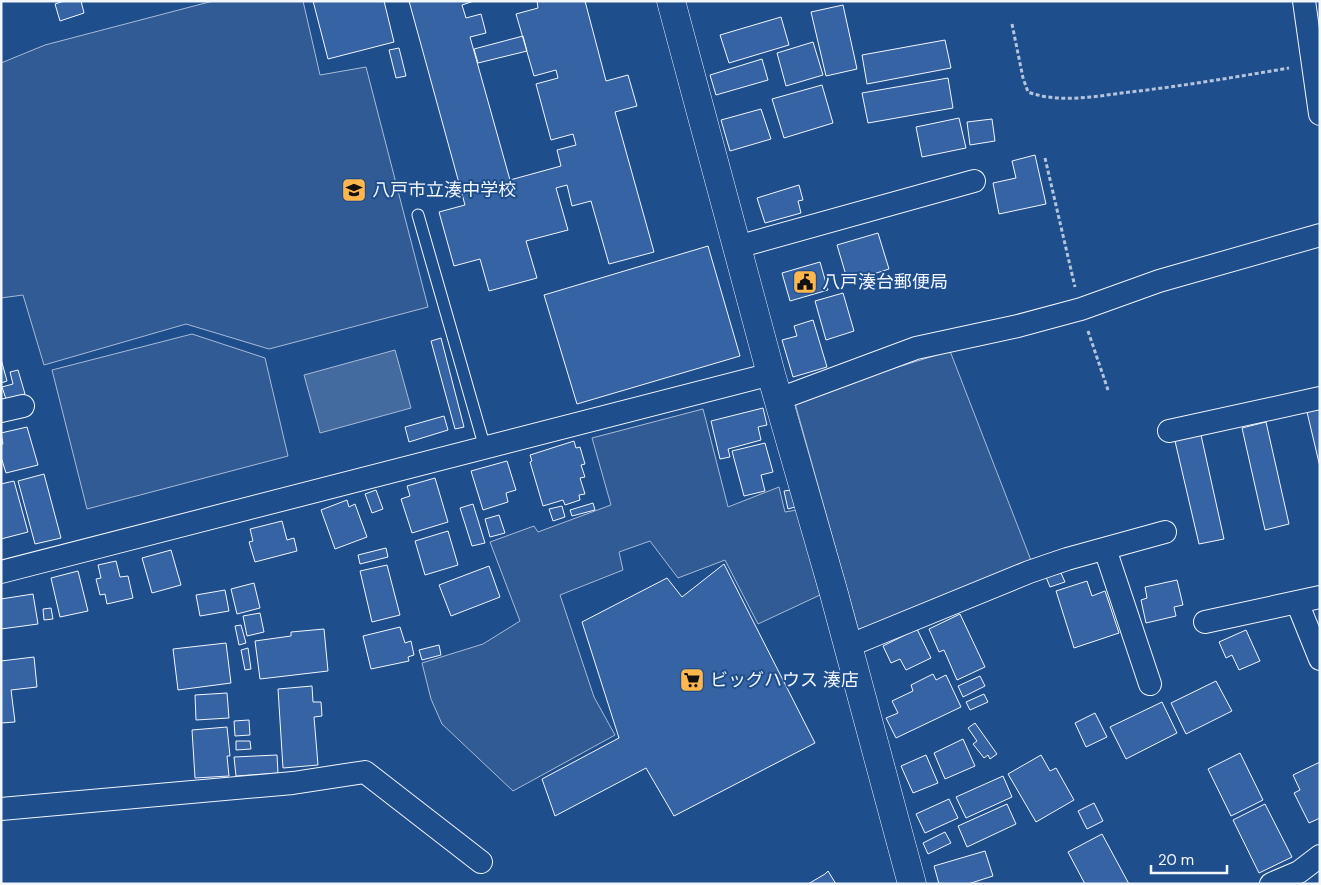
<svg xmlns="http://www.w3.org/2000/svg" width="1321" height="885" font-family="'DM Sans','Noto Sans JP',sans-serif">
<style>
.built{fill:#305b95;stroke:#a8bbd7}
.water{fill:#446ba0;stroke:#a8bbd7}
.building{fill:#3563a3;stroke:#f2f6ff}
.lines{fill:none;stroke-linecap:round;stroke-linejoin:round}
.service-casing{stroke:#f2f6ff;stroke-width:13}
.minor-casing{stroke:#f2f6ff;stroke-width:24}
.tertiary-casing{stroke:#f2f6ff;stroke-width:29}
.path{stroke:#b3c4dc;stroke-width:3;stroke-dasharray:4 2.5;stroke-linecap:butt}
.service{stroke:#1f4e8c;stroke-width:11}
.minor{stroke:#1f4e8c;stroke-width:22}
.tertiary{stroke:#1f4e8c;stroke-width:28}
.labels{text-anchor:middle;stroke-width:4;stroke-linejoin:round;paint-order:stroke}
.poi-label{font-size:18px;fill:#f2f6ff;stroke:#1f4e8c;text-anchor:start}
</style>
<rect width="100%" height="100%" fill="#1f4e8c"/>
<!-- built -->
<path class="built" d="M213,1H303L320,75L366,67L428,307L269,349L186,324L44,365L23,295L1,298V63L45,45Z
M192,334L265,358L288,456L87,509L52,370Z
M950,351L1032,563L859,632L795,403L800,397Z
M703,409L728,507L779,487L785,512L797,510L820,595L758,624L725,560L678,578L650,541L619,552L623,570L560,595L594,697L615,735L513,791L442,724L431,699L422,663L483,644L520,621L490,542L534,526L538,532L611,505L592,438Z"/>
<!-- water -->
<path class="water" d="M395,350L411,408L320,433L304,375Z"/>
<!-- building -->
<path class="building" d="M64,1H81L84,13L60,21L55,4Z
M313,1H384L394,42L328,59Z
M409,1H474L462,5L466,18L481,14L486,33L470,37L510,180L561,166L557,150L576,145L573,134L551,140L536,84L558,78L556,70L534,76L516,14L538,8L537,1H585L606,81L628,75L637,106L615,112L654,252L609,264L591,201L572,206L567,185L556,188L568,230L526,241L537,278L489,291L480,259L454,266L439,212L465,205Z
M843,5L857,69L826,76L811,12Z
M781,17L789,45L729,63L720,35Z
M523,36L527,51L478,63L474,49Z
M945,40L951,68L867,84L862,55Z
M813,42L823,75L786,86L777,53Z
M399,48L406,76L396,78L389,50Z
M762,59L768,80L716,95L710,75Z
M948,78L953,108L868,123L862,93Z
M822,85L833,123L784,138L772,99Z
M761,109L771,139L730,151L721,120Z
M959,118L966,148L922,157L916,127Z
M992,119L995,141L970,145L967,122Z
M1035,155L1046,204L999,214L993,183L1016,178L1012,161Z
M799,185L803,200L798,201L801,213L765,223L757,198Z
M878,233L889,269L848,282L837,245Z
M708,246L740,356L577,404L544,295Z
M820,262L828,290L790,301L782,273Z
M843,293L854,331L826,340L815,301Z
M813,320L827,367L793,377L782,340L797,336L794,326Z
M441,338L464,427L455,429L431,341Z
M1,359L7,381L1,383Z
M18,370L25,394L6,399L2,387L13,384L10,372Z
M763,408L767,425L758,427L761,440L728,449L730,457L720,459L711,421Z
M1320,409V467L1307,412Z
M444,416L448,430L409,442L405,427Z
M1266,422L1289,524L1265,530L1242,428Z
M27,427L38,465L6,473L1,457V445L3,444L1,433Z
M1201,435L1224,539L1199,544L1175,441Z
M574,441L576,448L580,447L585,464L581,465L585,477L580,478L585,494L579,495L580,500L565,505L563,500L543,506L530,462L532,461L530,455Z
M765,443L773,472L761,475L765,491L744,496L732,451Z
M507,461L516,490L506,493L508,502L483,510L471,471Z
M44,474L61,538L35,544L18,481Z
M435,478L448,522L412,533L401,499L410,496L407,486Z
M14,481L28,532L1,539V484Z
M376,490L383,509L372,513L365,494Z
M791,490L795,507L788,509L784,491Z
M347,500L349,507L355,504L367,537L335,549L321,510Z
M593,503L595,510L572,516L570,510Z
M473,504L485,543L472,546L460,508Z
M562,506L565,517L553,521L549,509Z
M499,515L505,533L490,537L485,519Z
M282,521L287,540L294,538L297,551L255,562L249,542L253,541L250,529Z
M448,531L458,565L425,575L415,541Z
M386,548L388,557L360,564L358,555Z
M171,550L181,585L152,593L142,558Z
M116,561L120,577L128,576L133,598L107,604L105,594L100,595L96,579L101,578L98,565Z
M724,564L815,743L674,816L646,768L555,816L542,779L619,738L582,622L667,578L682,597Z
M387,565L400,615L372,622L360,571Z
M489,566L500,597L451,616L439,585Z
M78,571L88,611L60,617L51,578Z
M1061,573L1065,582L1050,587L1046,577Z
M1177,580L1183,605L1174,607L1176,616L1146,623L1141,600L1147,598L1145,587Z
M1087,581L1092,596L1105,591L1119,633L1074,648L1056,591Z
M254,583L260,608L237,614L231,589Z
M225,590L229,611L200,616L196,595Z
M33,594L38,624L1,629V599Z
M51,608L53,619L44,620L43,609Z
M260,613L264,632L247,636L243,616Z
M960,614L985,667L957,680L944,650L939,652L929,629Z
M241,625L246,643L239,645L235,626Z
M400,627L405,643L411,641L414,655L408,657L409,661L371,669L363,636Z
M324,629L328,671L260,679L255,641L291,636V632Z
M917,629L931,658L906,670L900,659L891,663L883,646Z
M1246,630L1260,661L1239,670L1232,655L1226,658L1219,642Z
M226,643L231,683L178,690L173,649Z
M439,645L441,655L422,660L419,650Z
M248,648L251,669L245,670L241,650Z
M34,657L37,687L11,690L15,722L1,723V661Z
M933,674L936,680L946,675L961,707L896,738L886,718L898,713L892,701L913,691L911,685Z
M980,676L985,686L963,697L958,686Z
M1216,681L1232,711L1186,734L1171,703Z
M312,686L313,702H321L322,716L314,717L318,765L283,768L278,689Z
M227,693L229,718L196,720L195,695Z
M984,694L988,702L970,710L966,702Z
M1162,702L1177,733L1126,759L1110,727Z
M1095,713L1107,737L1086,747L1075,723Z
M249,720L250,735L235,736L234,721Z
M975,723L997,754L990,759L988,755L984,758L973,744L977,741L968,728Z
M227,727L230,756H227L229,776L195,778L192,730Z
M963,739L975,766L945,779L934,753Z
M236,741H250L251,749L236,750Z
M1240,753L1263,800L1231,816L1208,769Z
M277,755L278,773L236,776L234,757Z
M926,755L938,783L913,793L901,766Z
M1041,755L1050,771L1056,768L1074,800L1036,822L1008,774Z
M1320,762V818L1309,823L1294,793L1300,790L1293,775Z
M1003,776L1012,797L966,818L956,797Z
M949,799L958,818L925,833L916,814Z
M1094,803L1103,821L1087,829L1078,811Z
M1007,804L1016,824L967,847L958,826Z
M1265,804L1292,857L1259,873L1233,820Z
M945,832L951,843L928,854L923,843Z
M1102,834L1129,884H1085L1068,852Z
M985,851L993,876L968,884H939L934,866Z
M828,871L836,884H808L825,874Z"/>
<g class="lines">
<defs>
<path id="service" d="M418,215L485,448"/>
<path id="minor" d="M1304,1L1320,114
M737,247L974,181
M779,399L916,348L1018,326L1081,309L1159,281L1320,235
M1,411L23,406
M1169,431L1320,398
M1105,549L1150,684
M1,572L771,374
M1297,602L1320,659
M1205,622L1320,597
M848,646L1029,572L1067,559L1165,532
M1,809L293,783L365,772L481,862
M1271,884L1299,872L1320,856"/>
<path id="tertiary" d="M671,1L771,374L833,590L912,884"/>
</defs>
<!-- service casing -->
<use href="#service" class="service-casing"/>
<!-- minor casing -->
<use href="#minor" class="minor-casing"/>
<!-- tertiary casing -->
<use href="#tertiary" class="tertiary-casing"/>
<!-- path -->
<path class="path" d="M1012,24L1023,78L1028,92C1061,104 1096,96 1130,92C1183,86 1236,77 1289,68
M1045,158L1075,287
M1088,331L1108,390"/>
<!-- service -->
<use href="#service" class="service"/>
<!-- minor -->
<use href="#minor" class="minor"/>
<!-- tertiary -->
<use href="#tertiary" class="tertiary"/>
</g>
<!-- icons -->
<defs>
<symbol id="school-square" viewBox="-11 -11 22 22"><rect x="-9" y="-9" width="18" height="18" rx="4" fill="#ffb74d" stroke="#1f4e8c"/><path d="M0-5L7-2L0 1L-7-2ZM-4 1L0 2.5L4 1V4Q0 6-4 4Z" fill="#111"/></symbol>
<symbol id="civic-square" viewBox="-11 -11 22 22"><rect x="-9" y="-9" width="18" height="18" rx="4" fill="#ffb74d" stroke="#1f4e8c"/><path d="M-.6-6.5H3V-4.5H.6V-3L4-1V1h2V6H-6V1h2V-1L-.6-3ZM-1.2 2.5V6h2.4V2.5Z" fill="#111"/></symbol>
<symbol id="supermarket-square" viewBox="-11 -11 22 22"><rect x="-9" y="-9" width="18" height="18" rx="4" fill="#ffb74d" stroke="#1f4e8c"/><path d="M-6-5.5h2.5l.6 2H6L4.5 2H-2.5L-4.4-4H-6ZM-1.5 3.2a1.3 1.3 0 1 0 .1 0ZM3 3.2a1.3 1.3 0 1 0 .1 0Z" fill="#111"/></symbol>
</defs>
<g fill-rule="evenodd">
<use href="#school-square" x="340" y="176" width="28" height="28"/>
<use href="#civic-square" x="791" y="268" width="28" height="28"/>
<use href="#supermarket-square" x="678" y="666" width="28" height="28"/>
</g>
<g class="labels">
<!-- poi labels -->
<g class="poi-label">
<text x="372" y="196">八戸市立湊中学校</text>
<text x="822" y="288">八戸湊台郵便局</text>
<text x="710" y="686">ビッグハウス 湊店</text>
</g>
</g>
<!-- border -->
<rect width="1321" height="885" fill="none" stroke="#f2f6ff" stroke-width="5"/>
<!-- scale -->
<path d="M1151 865v8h76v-8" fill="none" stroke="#f2f6ff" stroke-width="2.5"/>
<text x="1158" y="865" font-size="15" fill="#f2f6ff" stroke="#1f4e8c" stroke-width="4" paint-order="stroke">20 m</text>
</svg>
